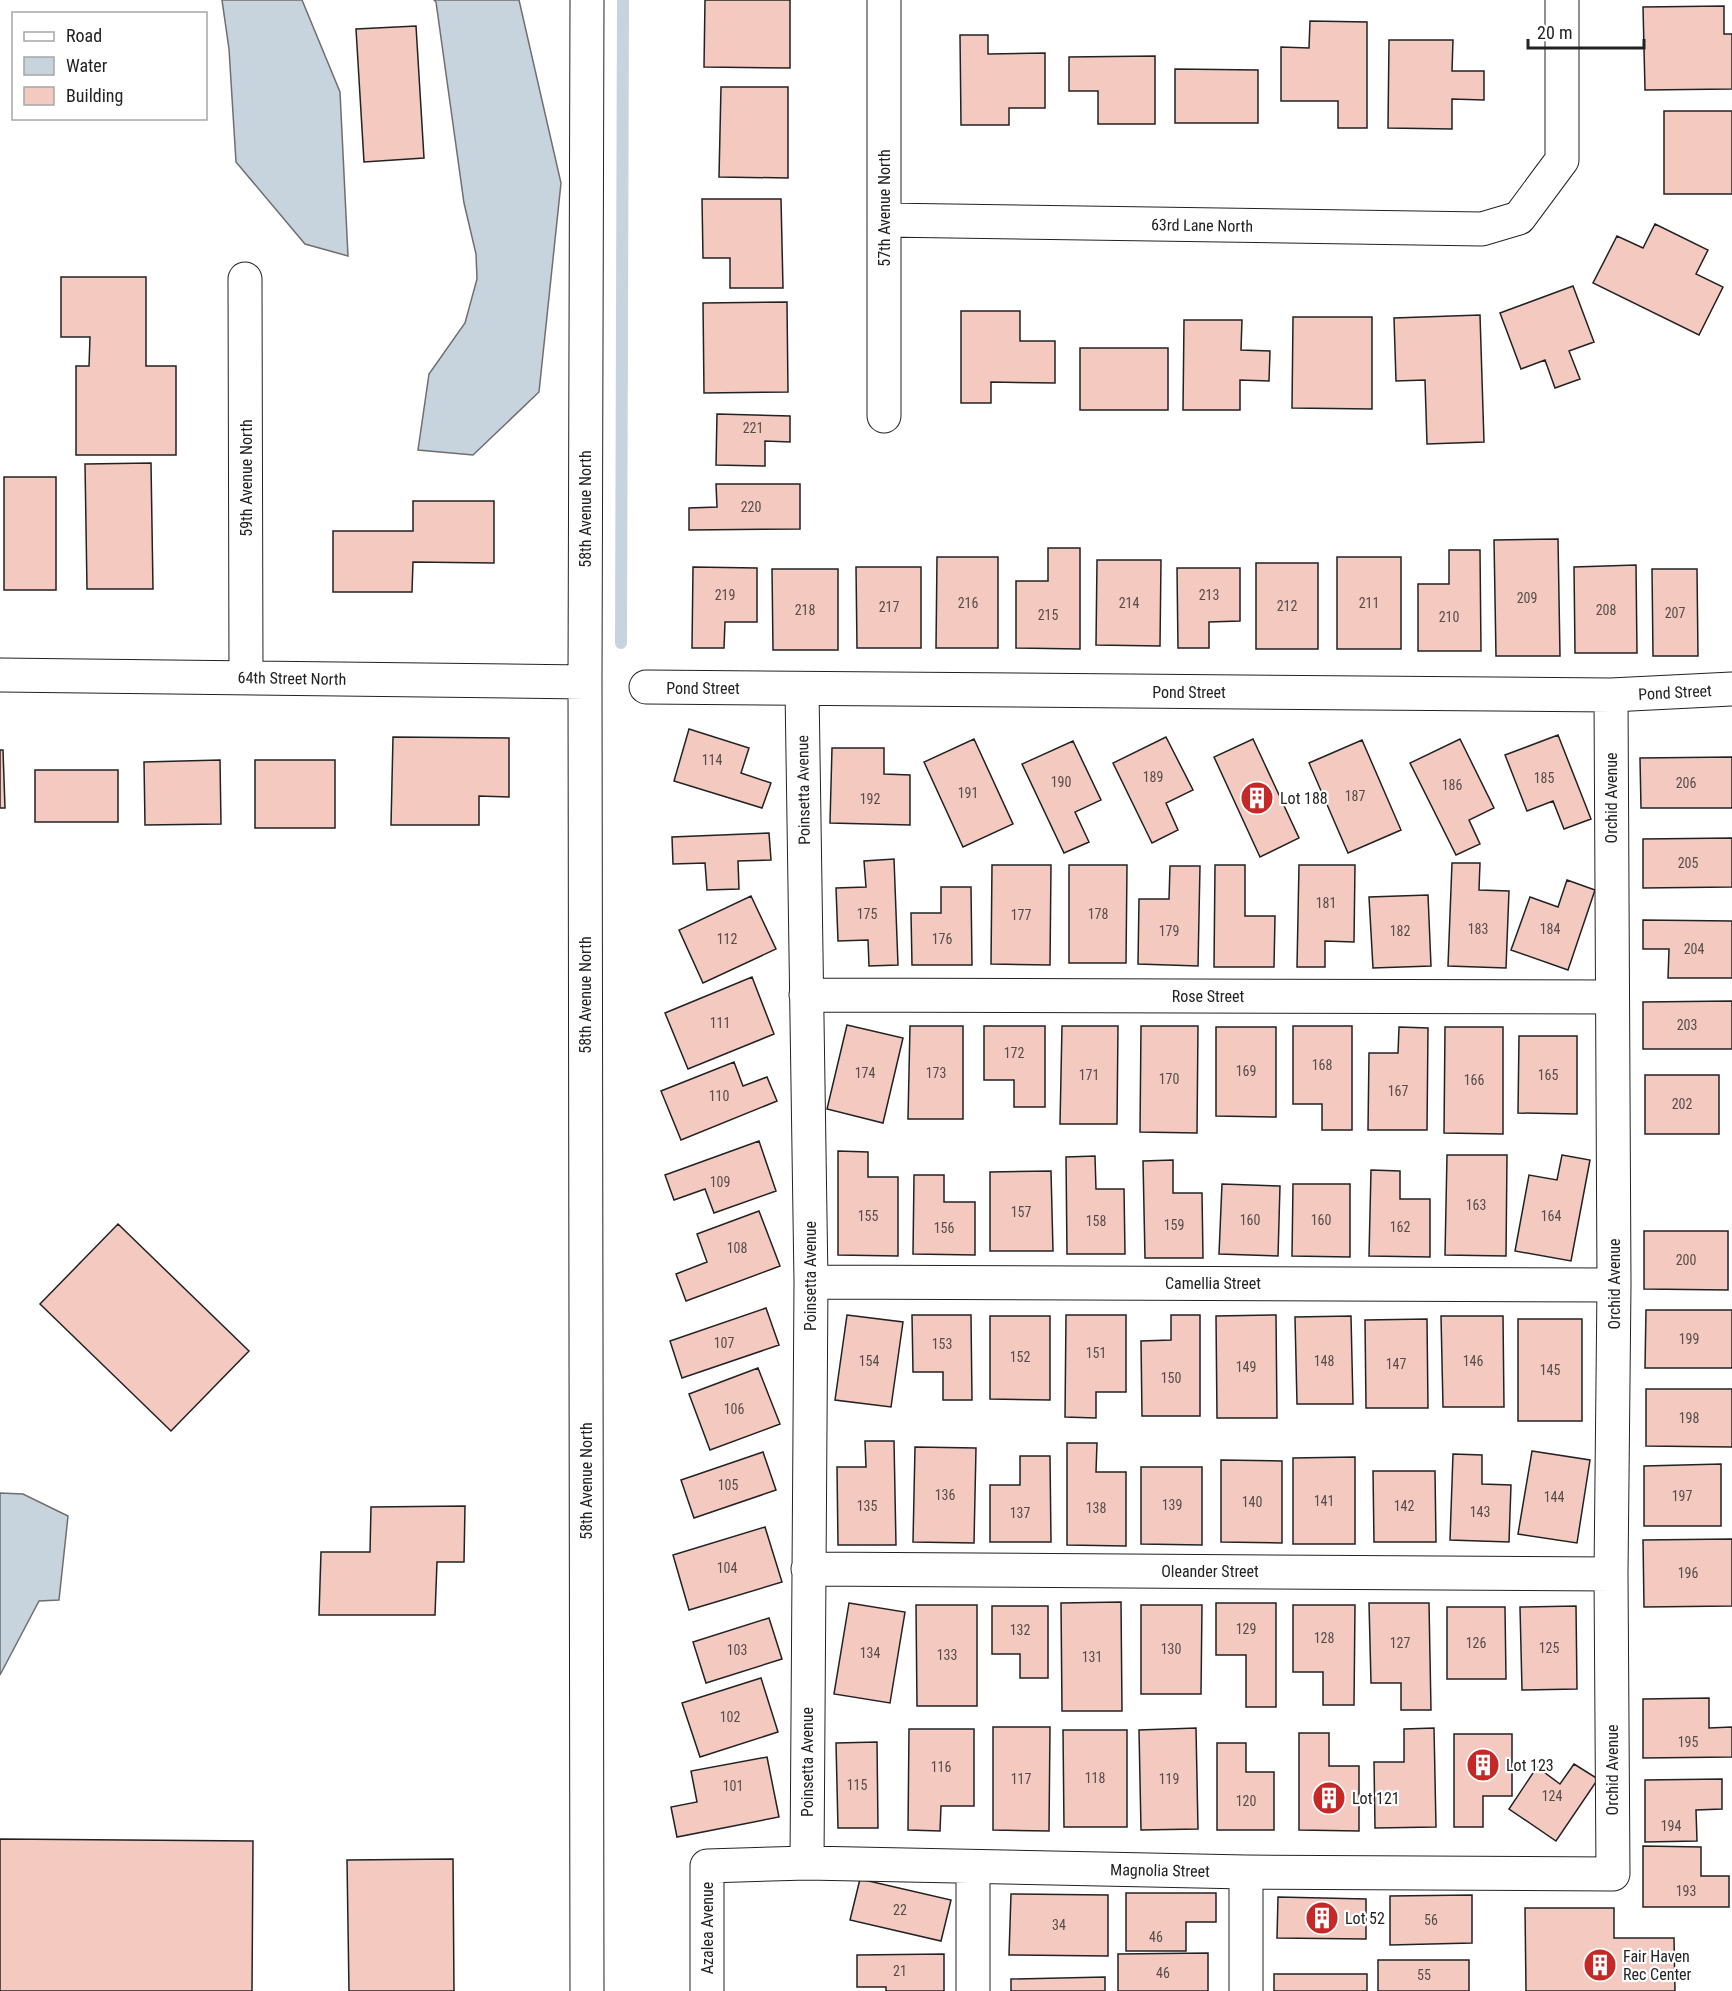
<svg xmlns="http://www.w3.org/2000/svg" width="1732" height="1991" font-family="'Roboto Condensed',sans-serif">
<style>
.water{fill:#c7d3dd;stroke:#6f6f6f;stroke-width:1.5}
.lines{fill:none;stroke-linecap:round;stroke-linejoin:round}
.stream{stroke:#c7d3dd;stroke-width:12}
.building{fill:#f3c9c0;stroke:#222;stroke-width:1.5}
.minor-casing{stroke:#222;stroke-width:35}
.minor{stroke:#fff;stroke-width:33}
.labels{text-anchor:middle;stroke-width:4.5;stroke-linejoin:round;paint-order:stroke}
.number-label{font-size:14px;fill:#564c4a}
.street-label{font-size:16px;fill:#222;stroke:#fff}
.poi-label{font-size:16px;fill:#222;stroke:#fff;text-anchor:start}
</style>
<rect width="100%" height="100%" fill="#fff"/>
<!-- water -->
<path class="water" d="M222,0H302L340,92L348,256L305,244L236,162L229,49Z
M434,0H519L561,183L539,392L473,455L418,450L429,374L465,323L477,279L476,254L464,203L436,2Z
M0,1493L23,1494L68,1516L59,1600L39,1601L0,1675Z"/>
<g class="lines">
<!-- stream -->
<path class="stream" d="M621,643L623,0"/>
</g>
<!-- building -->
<path class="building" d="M705,0H790V68L704,67Z
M1724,6V34H1732V89L1645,90L1643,7Z
M1310,21L1367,22V128H1338V101H1281V47L1309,48Z
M416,26L424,158L364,162L356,29Z
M960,35H988V54L1045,53V108H1009V125H961Z
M1389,40H1453L1452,71H1484V100L1452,99V129L1388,128Z
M1155,56V124H1098V91H1069V57Z
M1175,69L1258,70V123H1175Z
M721,87H788V178L719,177Z
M1664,111H1732V194H1664Z
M702,199H781L783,288H730V258H703Z
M1655,224L1708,250L1696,274L1723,287L1699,335L1593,283L1617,236L1643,248Z
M61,277H146V366H176V455H76V366H89L90,337H61Z
M1573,286L1594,342L1569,351L1580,379L1555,388L1545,360L1521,369L1500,313Z
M787,302L788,392L704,393L703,303Z
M961,311H1020V341H1055V383L991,382V403H961Z
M1480,315L1484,442L1427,444L1425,380L1396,381L1394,318Z
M1293,317H1372V409L1292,408Z
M1184,320H1242L1241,350L1270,351L1269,381L1240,380V410H1183Z
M1080,348H1168V410H1080Z
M717,414L790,416V442L765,441V466L716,465Z
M151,463L153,589H87L85,464Z
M4,477H56V590H4Z
M716,484H800V529L689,530V508L717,507Z
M413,501H494V563L413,562L412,592H333V531H413Z
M1558,539L1560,656H1496L1494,540Z
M1048,548H1080V649L1016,648V581H1048Z
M1449,550H1480L1481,651H1418V584H1449Z
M937,557H998V648H936Z
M1337,557H1401V649H1337Z
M1097,560H1161L1160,646L1096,645Z
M1256,563H1318V649H1256Z
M1636,565L1637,653H1575L1574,567Z
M693,567L757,568V622H725L724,648H692Z
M856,567H921V648H857Z
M1177,568H1240V621L1209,622V648H1178Z
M772,569H838V650H773Z
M1652,569H1697L1698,656H1653Z
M689,729L749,748L741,773L771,783L762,808L674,781Z
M1558,735L1591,819L1564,829L1553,801L1527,811L1505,755Z
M393,737L509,738V797L479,796V825H391Z
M1166,737L1193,790L1166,803L1178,830L1152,843L1113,763Z
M974,739L1013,824L963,847L924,762Z
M1253,739L1299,838L1260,857L1214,757Z
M1460,739L1494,808L1469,820L1480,844L1456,855L1410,763Z
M1362,740L1401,830L1348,853L1309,763Z
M1073,741L1101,800L1075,812L1089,842L1064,853L1022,764Z
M832,748H884V774L910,775V825L830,823Z
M0,750H3L5,808H0Z
M1732,757V808H1641L1640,758Z
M220,760L221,824L145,825L144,762Z
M255,760H335V828H255Z
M35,770H118V822H35Z
M769,833L771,860L738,861L739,889L707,890L705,863L673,864L672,837Z
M1732,838V887L1643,888V839Z
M894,859L898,965L869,966L868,940L838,941L836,888L866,887L864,861Z
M1452,863H1480L1479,890L1509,891L1506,968L1448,966Z
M992,865H1051L1050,965L991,964Z
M1069,865H1127L1126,963H1069Z
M1215,865H1245V916H1275L1274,967H1214Z
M1299,865H1355L1354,942L1325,941V967H1297Z
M1170,866H1200L1198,966L1138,964L1139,899H1169Z
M1567,880L1595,890L1568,970L1511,950L1530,897L1558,907Z
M941,887H971L972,965H912L911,913H941Z
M1428,895L1431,966L1373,968L1369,897Z
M751,896L776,949L703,983L679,930Z
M1643,920L1732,921V978H1668L1669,949H1643Z
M752,977L774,1034L688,1069L665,1013Z
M1732,1001V1049H1643V1002Z
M847,1025L903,1038L883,1123L827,1109Z
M910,1026H963V1119H908Z
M984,1026H1045V1107H1014V1080H984Z
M1062,1026H1118L1117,1124H1060Z
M1141,1026H1198L1197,1133L1140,1132Z
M1293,1026H1352V1130H1322V1104H1293Z
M1216,1027H1276V1117L1216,1116Z
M1399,1027L1428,1028L1427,1130H1368L1369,1053H1398Z
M1445,1027H1503V1134L1444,1133Z
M1519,1036H1577V1114L1518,1113Z
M734,1062L743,1086L767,1077L777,1101L681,1140L661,1091Z
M1645,1075H1719V1134H1645Z
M759,1141L776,1191L714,1213L705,1189L674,1200L665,1175Z
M838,1151L868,1152V1177H898V1256L838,1255Z
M1447,1155H1507L1506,1256L1445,1255Z
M1562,1155L1590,1160L1571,1261L1515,1251L1529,1175L1557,1180Z
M1095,1156L1096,1189H1124L1125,1254H1067L1066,1157Z
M1173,1160V1193H1202L1203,1258H1145L1143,1161Z
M1371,1170L1400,1171V1199H1430V1257L1369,1256Z
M1051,1171L1053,1251H990V1172Z
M914,1175H944V1202H975V1255L913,1254Z
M1222,1184L1280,1186L1278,1256L1219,1254Z
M1293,1184H1350V1257L1292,1256Z
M759,1211L780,1266L686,1301L676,1274L707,1262L697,1234Z
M118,1224L249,1351L171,1431L40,1304Z
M1644,1231H1728V1290L1644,1289Z
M766,1308L779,1345L682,1378L670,1341Z
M1646,1310H1732V1368H1645Z
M847,1315L903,1322L891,1407L835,1400Z
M912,1315H971L972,1400H943V1372H913Z
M1066,1315H1126V1392H1096V1418L1065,1417Z
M1171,1315H1200V1416H1142L1141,1341L1171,1340Z
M1276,1315L1277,1418H1217L1216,1316Z
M990,1316H1050V1400L990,1399Z
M1351,1316L1353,1404H1297L1295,1317Z
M1441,1316H1503L1504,1407H1443Z
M1427,1319L1428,1408H1366L1365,1320Z
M1518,1319H1582V1421H1518Z
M758,1368L780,1424L710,1450L689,1394Z
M1646,1389H1732V1447L1646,1446Z
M865,1441H894L896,1545H838L837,1467H866Z
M1067,1443H1097L1096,1472H1126V1546L1067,1545Z
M915,1447L976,1448L974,1543L913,1542Z
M1532,1451L1590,1460L1577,1543L1518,1534Z
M763,1452L776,1490L694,1518L681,1480Z
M1453,1454L1482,1455V1484L1511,1485L1509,1542L1450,1540Z
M1020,1456H1050L1051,1542H990V1485H1020Z
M1355,1457V1544H1293V1458Z
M1221,1460L1282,1461V1543L1221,1542Z
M1721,1464V1526H1644V1466Z
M1141,1467H1202V1545L1141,1544Z
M1373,1471H1435L1436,1542H1374Z
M465,1506L464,1562H437L435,1615H319L321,1552H370L371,1507Z
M765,1527L782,1582L689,1610L673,1555Z
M1732,1539V1606L1644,1607L1643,1540Z
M1121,1602L1122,1711H1062L1061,1603Z
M849,1603L905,1612L890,1703L834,1694Z
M1216,1603H1276V1707H1246V1655H1216Z
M1369,1603H1429L1431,1710H1401V1683H1371Z
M916,1605H977V1706H917Z
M1141,1605H1202L1201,1694H1141Z
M1293,1605H1355L1354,1705H1323V1672H1293Z
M992,1606H1048V1678H1020V1654H992Z
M1576,1606L1577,1689L1522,1690L1520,1607Z
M1447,1607H1505L1506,1679H1447Z
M769,1618L782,1659L706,1683L693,1642Z
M761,1678L778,1732L700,1757L682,1703Z
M1709,1698V1728L1732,1727V1757L1643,1758V1699Z
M993,1727H1050L1049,1831L993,1830Z
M1196,1728L1198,1829L1141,1830L1139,1730Z
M1434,1728L1436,1827L1375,1828L1374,1762H1404V1729Z
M909,1729H974V1806H941L940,1831L908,1830Z
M1063,1730H1127V1827H1064Z
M1299,1733H1329V1766H1359V1831L1299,1830Z
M1454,1734H1512V1796H1483V1827H1454Z
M877,1742L878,1828H838L836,1743Z
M1217,1743H1246V1772H1274V1830H1217Z
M767,1757L779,1817L677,1837L671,1807L697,1802L691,1771Z
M1574,1764L1598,1779L1556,1841L1509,1809L1537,1767L1560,1784Z
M1722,1779V1809L1696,1810L1697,1841L1645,1842V1780Z
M0,1839L253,1841L252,1991H0Z
M1643,1846L1701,1847V1876H1729V1907H1643Z
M453,1859L454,1991H349L347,1860Z
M860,1879L951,1900L941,1941L850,1920Z
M1126,1893H1216V1922H1186V1951H1126Z
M1011,1894L1108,1895V1956L1009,1955Z
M1472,1895V1943L1390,1945V1896Z
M1278,1897L1366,1899V1939L1277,1938Z
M1525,1908H1614V1938H1674L1675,1991H1526Z
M1208,1953V1991H1118V1954Z
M944,1954V1991H886V1987H857V1955Z
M1378,1960H1469V1991H1378Z
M1274,1974H1367V1991H1274Z
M1105,1977V1991H1011V1979Z"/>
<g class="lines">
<defs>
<path id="minor" d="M884,220L1482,229L1519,218L1562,160V0
M245,279L246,677
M884,416V0
M0,675L585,682
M646,687L1611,695L1732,689
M802,689L811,1282L807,1863
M806,995L1611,997
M811,1282L1614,1285
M808,1569L1611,1574
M973,1867V1991
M1246,1872V1991
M587,1991L585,682L587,0
M707,1991V1866L807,1863L1246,1872L1613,1874L1611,1574L1614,1285L1611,695"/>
</defs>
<!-- minor casing -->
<use href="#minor" class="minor-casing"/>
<!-- minor -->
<use href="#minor" class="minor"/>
</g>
<!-- icons -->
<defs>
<symbol id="building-disc" viewBox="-11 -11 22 22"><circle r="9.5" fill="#c62828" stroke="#fff"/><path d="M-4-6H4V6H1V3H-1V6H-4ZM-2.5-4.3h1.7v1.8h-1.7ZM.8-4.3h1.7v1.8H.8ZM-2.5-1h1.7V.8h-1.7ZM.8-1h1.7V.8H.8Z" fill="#fff"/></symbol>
</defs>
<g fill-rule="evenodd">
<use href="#building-disc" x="1238" y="779" width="38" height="38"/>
<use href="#building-disc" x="1464" y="1746" width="38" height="38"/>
<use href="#building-disc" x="1310" y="1779" width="38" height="38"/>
<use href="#building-disc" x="1303" y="1899" width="38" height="38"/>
<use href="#building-disc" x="1581" y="1946" width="38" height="38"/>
</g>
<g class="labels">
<!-- number labels -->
<g class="number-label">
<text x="753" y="433">221</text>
<text x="751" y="512">220</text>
<text x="725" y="600">219</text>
<text x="1209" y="600">213</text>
<text x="1527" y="603">209</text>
<text x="968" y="608">216</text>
<text x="1129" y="608">214</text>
<text x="1369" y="608">211</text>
<text x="1287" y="611">212</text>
<text x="889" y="612">217</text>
<text x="805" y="615">218</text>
<text x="1606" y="615">208</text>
<text x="1675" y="618">207</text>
<text x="1048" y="620">215</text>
<text x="1449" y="622">210</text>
<text x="712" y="765">114</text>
<text x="1153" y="782">189</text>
<text x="1544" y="783">185</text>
<text x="1061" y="787">190</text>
<text x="1686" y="788">206</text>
<text x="1452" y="790">186</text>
<text x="968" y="798">191</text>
<text x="1355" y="801">187</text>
<text x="870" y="804">192</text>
<text x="1688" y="868">205</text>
<text x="1326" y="908">181</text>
<text x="867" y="919">175</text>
<text x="1098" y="919">178</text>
<text x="1021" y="920">177</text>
<text x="1478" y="934">183</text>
<text x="1550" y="934">184</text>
<text x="1169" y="936">179</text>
<text x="1400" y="936">182</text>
<text x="727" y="944">112</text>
<text x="942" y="944">176</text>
<text x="1694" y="954">204</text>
<text x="720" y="1028">111</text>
<text x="1687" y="1030">203</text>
<text x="1014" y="1058">172</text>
<text x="1322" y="1070">168</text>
<text x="1246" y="1076">169</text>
<text x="865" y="1078">174</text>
<text x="936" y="1078">173</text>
<text x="1089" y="1080">171</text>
<text x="1548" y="1080">165</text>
<text x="1169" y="1084">170</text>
<text x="1474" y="1085">166</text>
<text x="1398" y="1096">167</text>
<text x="719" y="1101">110</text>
<text x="1682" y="1109">202</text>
<text x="720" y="1187">109</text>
<text x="1476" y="1210">163</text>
<text x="1021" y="1217">157</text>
<text x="868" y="1221">155</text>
<text x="1551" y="1221">164</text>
<text x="1250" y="1225">160</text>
<text x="1321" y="1225">160</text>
<text x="1096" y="1226">158</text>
<text x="1174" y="1230">159</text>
<text x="1400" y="1232">162</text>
<text x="944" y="1233">156</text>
<text x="737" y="1253">108</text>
<text x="1686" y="1265">200</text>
<text x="1689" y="1344">199</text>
<text x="724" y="1348">107</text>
<text x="942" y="1349">153</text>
<text x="1096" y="1358">151</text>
<text x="1020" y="1362">152</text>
<text x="869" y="1366">154</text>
<text x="1324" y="1366">148</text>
<text x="1473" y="1366">146</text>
<text x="1396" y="1369">147</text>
<text x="1246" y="1372">149</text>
<text x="1550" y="1375">145</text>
<text x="1171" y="1383">150</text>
<text x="734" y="1414">106</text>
<text x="1689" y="1423">198</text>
<text x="728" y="1490">105</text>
<text x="945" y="1500">136</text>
<text x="1682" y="1501">197</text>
<text x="1554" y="1502">144</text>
<text x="1324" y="1506">141</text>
<text x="1252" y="1507">140</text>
<text x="1172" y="1510">139</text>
<text x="867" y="1511">135</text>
<text x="1404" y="1511">142</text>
<text x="1096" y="1513">138</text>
<text x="1480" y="1517">143</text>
<text x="1020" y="1518">137</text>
<text x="727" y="1573">104</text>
<text x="1688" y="1578">196</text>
<text x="1246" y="1634">129</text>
<text x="1020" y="1635">132</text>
<text x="1324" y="1643">128</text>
<text x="1400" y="1648">127</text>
<text x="1476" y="1648">126</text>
<text x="1549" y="1653">125</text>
<text x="1171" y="1654">130</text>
<text x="737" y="1655">103</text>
<text x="870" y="1658">134</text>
<text x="947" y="1660">133</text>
<text x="1092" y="1662">131</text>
<text x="730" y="1722">102</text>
<text x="1688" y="1747">195</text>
<text x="941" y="1772">116</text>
<text x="1095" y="1783">118</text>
<text x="1021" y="1784">117</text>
<text x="1169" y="1784">119</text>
<text x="857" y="1790">115</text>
<text x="733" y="1791">101</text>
<text x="1552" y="1801">124</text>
<text x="1246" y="1806">120</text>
<text x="1671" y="1831">194</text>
<text x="1686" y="1896">193</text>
<text x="900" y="1915">22</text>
<text x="1431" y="1925">56</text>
<text x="1059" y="1930">34</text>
<text x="1156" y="1942">46</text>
<text x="900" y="1976">21</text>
<text x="1163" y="1978">46</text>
<text x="1424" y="1980">55</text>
</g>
<!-- street labels -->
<g class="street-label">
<text transform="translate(884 208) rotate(-90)" y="6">57th Avenue North</text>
<text transform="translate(1202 225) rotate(1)" y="6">63rd Lane North</text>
<text transform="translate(246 478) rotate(-90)" y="6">59th Avenue North</text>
<text transform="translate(585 509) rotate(-90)" y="6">58th Avenue North</text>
<text transform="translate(292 678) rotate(1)" y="6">64th Street North</text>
<text x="703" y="694">Pond Street</text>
<text x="1189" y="698">Pond Street</text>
<text transform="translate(1675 692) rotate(-3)" y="6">Pond Street</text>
<text transform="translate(803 790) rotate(-91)" y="6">Poinsetta Avenue</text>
<text transform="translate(1611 798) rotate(-90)" y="6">Orchid Avenue</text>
<text transform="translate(585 995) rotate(-90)" y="6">58th Avenue North</text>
<text x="1208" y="1002">Rose Street</text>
<text transform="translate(810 1276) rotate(-90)" y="6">Poinsetta Avenue</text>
<text x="1213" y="1289">Camellia Street</text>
<text transform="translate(1614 1284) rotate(-90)" y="6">Orchid Avenue</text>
<text transform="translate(586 1481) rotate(-90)" y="6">58th Avenue North</text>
<text x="1210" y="1577">Oleander Street</text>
<text transform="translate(807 1762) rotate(-90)" y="6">Poinsetta Avenue</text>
<text transform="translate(1612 1770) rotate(-90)" y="6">Orchid Avenue</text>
<text transform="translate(1160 1870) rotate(1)" y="6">Magnolia Street</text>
<text transform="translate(707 1928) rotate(-90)" y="6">Azalea Avenue</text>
</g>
<!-- poi labels -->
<g class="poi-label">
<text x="1280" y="804">Lot 188</text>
<text x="1506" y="1771">Lot 123</text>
<text x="1352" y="1804">Lot 121</text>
<text x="1345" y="1924">Lot 52</text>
<text x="1623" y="1962">Fair Haven<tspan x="1623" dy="18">Rec Center</tspan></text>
</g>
</g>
<!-- legend -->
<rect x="12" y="12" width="195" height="108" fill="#ffffff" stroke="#a7a7a7" stroke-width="1.5"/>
<rect x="24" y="32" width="30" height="9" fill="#ffffff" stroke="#a7a7a7" stroke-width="1.5"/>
<text x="66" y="42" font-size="18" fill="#222222">Road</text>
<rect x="24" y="57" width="30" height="18" fill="#c7d3dd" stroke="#a7a7a7" stroke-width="1.5"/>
<text x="66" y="72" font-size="18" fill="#222222">Water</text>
<rect x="24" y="87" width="30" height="18" fill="#f3c9c0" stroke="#a7a7a7" stroke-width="1.5"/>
<text x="66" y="102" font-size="18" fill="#222222">Building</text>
<!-- scale -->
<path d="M1528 39v9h116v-9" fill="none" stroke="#222222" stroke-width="3"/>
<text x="1537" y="39" font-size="18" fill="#222222" stroke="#ffffff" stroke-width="4.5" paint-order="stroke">20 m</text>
</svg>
